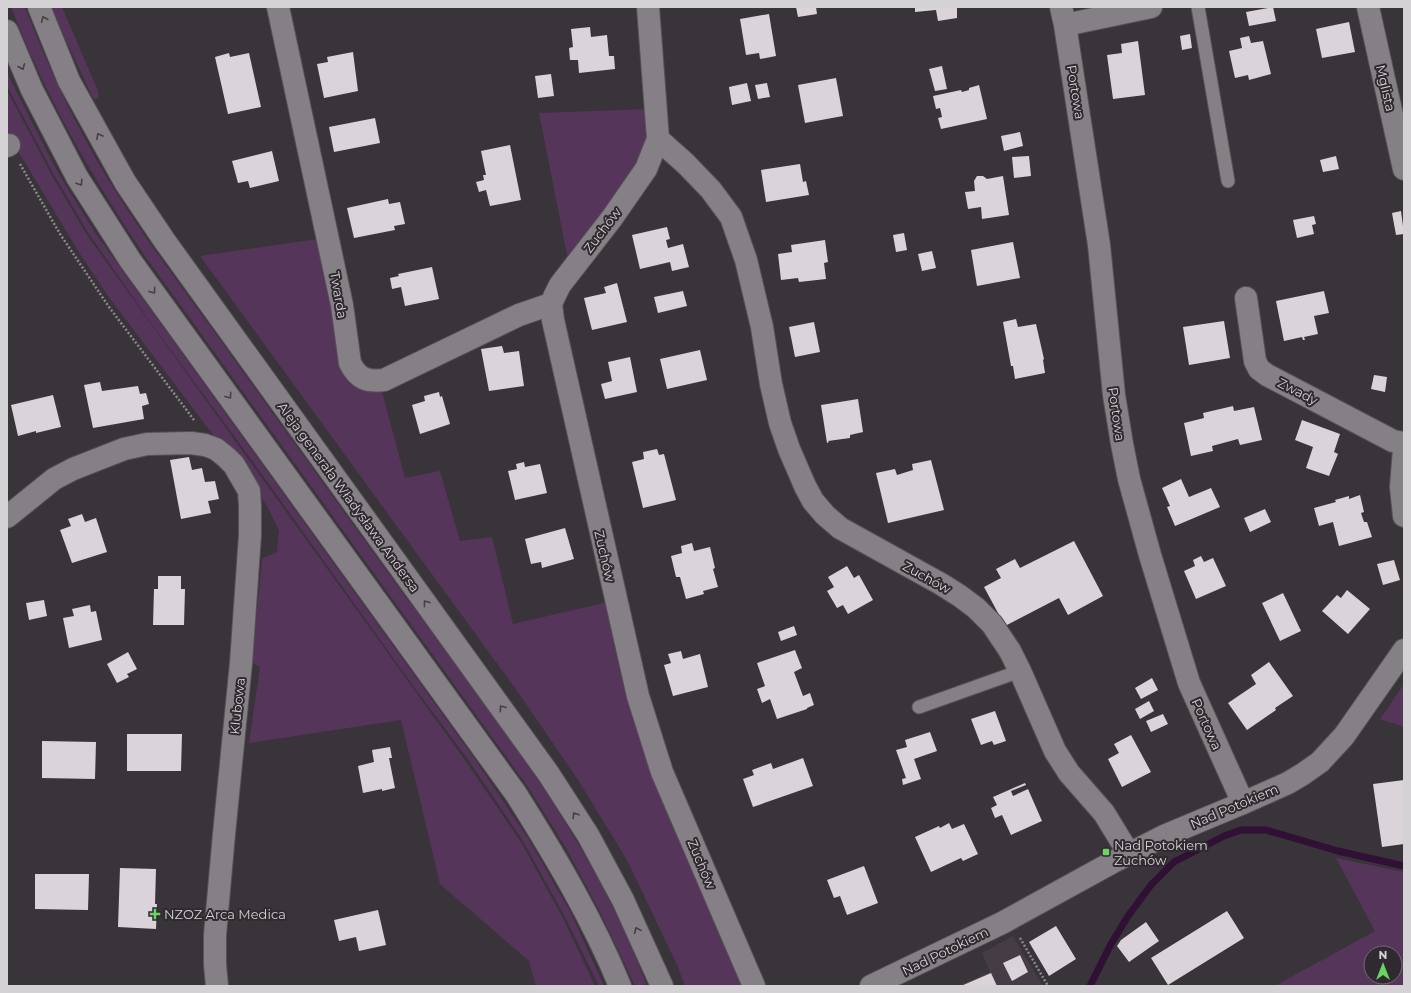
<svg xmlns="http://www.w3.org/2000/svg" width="1411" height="993" font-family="Montserrat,sans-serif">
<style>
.built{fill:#453c46}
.green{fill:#553559;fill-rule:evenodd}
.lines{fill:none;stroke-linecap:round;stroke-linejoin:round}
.stream{stroke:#301034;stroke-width:7}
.building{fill:#dad4da}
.lane-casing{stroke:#565357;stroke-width:15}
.street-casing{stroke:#565357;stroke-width:24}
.secondary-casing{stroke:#565357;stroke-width:24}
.path{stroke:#8c888c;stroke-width:2.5;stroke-dasharray:2 2;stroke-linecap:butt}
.lane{stroke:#858085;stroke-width:13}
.street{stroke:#858085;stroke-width:22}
.secondary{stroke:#858085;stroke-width:22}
.oneway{stroke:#444044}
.poi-dot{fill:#69d464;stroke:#2f2a2f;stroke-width:1.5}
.labels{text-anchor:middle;stroke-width:4;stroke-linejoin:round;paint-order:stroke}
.street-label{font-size:13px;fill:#d5d2d6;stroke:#2f2a2f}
.poi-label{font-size:13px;fill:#d5d2d6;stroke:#2f2a2f;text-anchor:start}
</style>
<rect width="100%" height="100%" fill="#393439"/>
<!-- built -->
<path class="built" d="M1013,936L1043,986H957L990,972L982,953Z"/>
<!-- green -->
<path class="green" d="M11,7H25C51,75 83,142 123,203C133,219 144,234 154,249C238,364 321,481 405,596C495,719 594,842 647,986H635L600,912L566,848L528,787L145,256C92,177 45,96 11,7Z
M52,7H62L98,91V98L94,100L61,30Z
M7,70L12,83L57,171L94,231L474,758L528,838L571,913L604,986H599L565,917L523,841L469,761L411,683L253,462L153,326L89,234L53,173L7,86Z
M7,90L51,174L87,235L467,763L521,842L563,918L595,986H536L529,961L440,884L401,720L249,743L260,667L252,663L262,559L277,552L279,531L271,514L253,482L220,444L108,296L80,254L12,141L7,130Z
M649,109L650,138L638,168L568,260L539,113Z
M324,238L339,349L381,388L405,478L440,471L460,541L492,537L513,624L608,602L744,984L740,986H685L677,965L627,860L578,780L520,695L200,256Z
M1404,684V727L1380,719Z
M1336,858L1404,872V986H1275L1375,931ZM1371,953H1395V977H1371Z"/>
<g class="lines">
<!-- stream -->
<path class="stream" d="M1090,986L1111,944L1128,916L1151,885L1174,862L1224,836L1241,830H1266L1338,851L1404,866"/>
</g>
<!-- building -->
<path class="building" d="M796,7H816L817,14L798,17Z
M915,7H957V18L938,21L936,10L915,12Z
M1273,7L1276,21L1249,26L1246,12Z
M769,14L776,56L760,59L759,53L746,55L740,19Z
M1349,22L1355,52L1322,58L1316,29Z
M590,27L591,37L607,35L609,56H614L615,69L579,73L578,60H570L569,48L573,47L571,29Z
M1190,34L1192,48L1182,50L1180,36Z
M1249,36L1251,43L1263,41L1271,74L1249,80L1248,75L1235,78L1229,51L1242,48L1240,38Z
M1138,41L1145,95L1113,99L1107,55L1122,53L1121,44Z
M353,52L358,91L324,98L317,64L328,62L327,57Z
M229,53L230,57L249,53L261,107L228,114L215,57Z
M942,66L947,89L935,91L929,69Z
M551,74L554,96L538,98L535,76Z
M836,78L843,116L805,123L798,85Z
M747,83L751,101L732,105L729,87Z
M767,83L770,97L758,99L755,85Z
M979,85L987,119L941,129L938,118L942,117L940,108L936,109L933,96L961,90L962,92L969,90V88Z
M375,118L380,143L334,152L329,127Z
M1020,132L1023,146L1004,151L1001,136Z
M510,145L521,200L490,206L486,190L479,192L476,182L484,180L483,175H486L481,151Z
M272,151L279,181L250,188L248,181L238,183L232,161Z
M1029,156L1031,176L1014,178L1012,157Z
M1336,156L1339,169L1323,172L1320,160Z
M800,164L803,182L806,181L809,195L766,202L761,170Z
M977,176H983L987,179L1003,176L1009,215L982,219L981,207L968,209L965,192L975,191L974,181Z
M388,199L389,204L400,202L405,224L394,226L395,230L354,238L347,208Z
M1401,211L1404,234L1396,235L1392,213Z
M1314,216L1316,224L1312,225L1314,234L1297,238L1293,220Z
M667,227L670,239L666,240L668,248L683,244L689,267L672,271L670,262L640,269L632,235Z
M904,233L907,250L896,252L893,235Z
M825,240L828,262L824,263L826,279L799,282L798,278L781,280L778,254L792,252L791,245Z
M1013,242L1020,278L977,286L971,250Z
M932,251L936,268L922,271L918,254Z
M432,267L439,299L405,306L401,287L392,289L390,278L399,276L398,274Z
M617,283L627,322L592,330L584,298L606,293L604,287Z
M683,291L687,306L658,313L654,297Z
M1324,291L1329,313L1314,316L1318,334L1304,337L1305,340H1303L1302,337L1284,341L1276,301Z
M1016,319L1018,327L1036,324L1044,359L1043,360L1045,373L1015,379L1013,366H1011L1003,322Z
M1224,321L1230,358L1189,365L1183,327Z
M814,322L820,352L795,357L789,327Z
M502,346L504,353L519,351L524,386L489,391L481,349Z
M700,350L707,380L667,389L660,359Z
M630,357L637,392L605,399L601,384L612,381L608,362Z
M1374,375L1387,377L1385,392L1371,389Z
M100,382L102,391L138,386L140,394L146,393L149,404L142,406L144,419L93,428L84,385Z
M439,392L440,397L442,396L450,424L420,434L412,405L425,401L424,396Z
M53,395L61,427L36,433V431L18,436L11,405Z
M858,399L863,432L850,435V438L828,441L829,442L827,443L821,405Z
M1233,406L1234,411L1254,407L1262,440L1240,445L1238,439L1212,446L1213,451L1191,456L1184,423L1204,418L1203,413Z
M1302,420L1340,434L1334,452L1338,454L1329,476L1306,468L1313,447L1295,440Z
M657,449L659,455L664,454L676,500L643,508L632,462L644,459L643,452Z
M189,457L192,470L202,468L205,482L215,481L219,499L208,501L211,513L181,519L170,460Z
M931,460L944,510L888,523L876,473L895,469L897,475L913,470L912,464Z
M524,462L525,467L540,464L547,493L515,500L508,471L517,469L516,464Z
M1181,479L1189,497L1211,488L1220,507L1175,526L1167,507L1170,506L1162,488Z
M1360,495L1364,512L1361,513L1364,522H1367L1372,537L1339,546L1333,522L1319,526L1314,508L1336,502L1335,500L1349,496V499Z
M1265,509L1271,522L1250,532L1244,518Z
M82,514L85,522L96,518L107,552L72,563L60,530L71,526L68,519Z
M565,528L574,559L542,568L541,562L531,564L525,539Z
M1074,541L1103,596L1068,615L1059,598L1005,626L984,587L1001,578L996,569L1015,559L1020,568Z
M692,543L694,551L710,547L715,568L713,569L718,587L703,591L704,594L686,599L680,577H676L671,556L682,553L681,546Z
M1201,556L1204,562L1213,558L1226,586L1196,599L1184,571L1195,566L1193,560Z
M1394,560L1400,580L1383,585L1377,564Z
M847,566L854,578L859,575L873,600L848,614L843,605L837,608L827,591L834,587L828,577Z
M158,576H181V589H185L184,625H153L154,589H158Z
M1347,590L1370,609L1348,634L1322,611L1337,595L1341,598Z
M1283,593L1301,631L1280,641L1262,603Z
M44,600L47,616L29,620L26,603Z
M90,605L91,612L96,611L102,640L69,648L63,618L74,616L72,609Z
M794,626L797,635L781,641L778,632Z
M795,650L802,668L794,672L803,696L810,693L814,705L807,708V709L777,719L770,699L762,703L757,689L765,686L757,663Z
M681,651L683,659L700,654L708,687L673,696L664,665L671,663L668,654Z
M128,652L137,669L127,674L129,677L117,683L107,664Z
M1269,662L1293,696L1275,708L1276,710L1247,730L1228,703L1256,684L1251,675Z
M1152,678L1158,690L1141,699L1135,688Z
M1149,701L1154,711L1140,719L1135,709Z
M995,711L1006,741L994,745L992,741L981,745L971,719Z
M1163,714L1168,724L1151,732L1146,721Z
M930,732L937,751L914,759L921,779L903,785L902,779L906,778L896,750L907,747L905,740Z
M127,734H182L181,771H127Z
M1131,735L1151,772L1122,787L1108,759L1119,753L1114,744Z
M42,741L96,742L95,779L42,778Z
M390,747L392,758H389L395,788L382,791V789L363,793L358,766L374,762L372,750Z
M803,758L813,786L753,807L743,779L754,775L752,770L771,763L773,769Z
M1404,780V844L1382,847L1373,784Z
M1025,783L1026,785L1011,791L1013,796L1028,789L1042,821L1011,835L1002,815L995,818L991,808L997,805L993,797Z
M949,823L952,829L964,824L978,854L963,861L961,858L931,872L915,837L939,826L940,828Z
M864,866L878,903L847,915L840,896L834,898L827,880Z
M120,868L156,869L155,904H157L156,929L118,927Z
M35,874H89L88,910L35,909Z
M378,910L386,945L359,951L356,937L339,941L334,920Z
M1227,911L1244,938L1168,985L1151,958Z
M1146,922L1159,941L1129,962L1117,946L1121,940Z
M1056,926L1076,959L1049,976L1029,942Z
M1020,955L1028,972L1012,981L1003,963Z
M991,973L997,986H961Z"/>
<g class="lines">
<defs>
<path id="lane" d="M1198,7L1228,181
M919,707L1020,671"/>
<path id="street" d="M278,7L342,305L350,363C358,379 367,382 384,380L519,315L551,304
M648,7L658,139L646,169L612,218L560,285L555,295L551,304L553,320L638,696L662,772L754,986
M1061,7L1065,25L1099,245L1114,395L1122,444L1129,479L1150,555L1189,683L1243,803
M1368,7L1404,169
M1065,25L1151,7
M658,139L686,164L711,190L731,217L746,260L762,327L771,384L780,423L789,449L805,486L813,501L825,515L840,528L941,584L960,596L976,608L992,624L1010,651L1020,671L1055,751L1069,773L1104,813L1129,854
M7,146L9,145
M1246,298L1255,361L1259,369L1267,375L1393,441L1404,443
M1404,449L1401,487L1404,516
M7,517L54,479L73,469L124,449L147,444L191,443L205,445L216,449L226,457L234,465L249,491L250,506V535L241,663L224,834L215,935V965L217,986"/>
<path id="secondary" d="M39,7L69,81L125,182L164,240L548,773L588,835L623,900L662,986
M7,31L32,90L77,177L130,260L516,794C555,856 592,918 620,986
M871,986L1002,923L1113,862L1164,836L1243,803L1288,783L1303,774L1320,762L1344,736L1404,650"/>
</defs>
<!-- lane casing -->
<use href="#lane" class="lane-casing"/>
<!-- street casing -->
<use href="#street" class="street-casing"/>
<!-- secondary casing -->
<use href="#secondary" class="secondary-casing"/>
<!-- path -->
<path class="path" d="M20,164L60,234L109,307L194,420
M1020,938L1048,986"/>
<!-- lane -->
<use href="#lane" class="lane"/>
<!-- street -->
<use href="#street" class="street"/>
<!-- secondary -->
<use href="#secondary" class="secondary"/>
</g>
<!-- one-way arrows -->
<defs><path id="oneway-chevron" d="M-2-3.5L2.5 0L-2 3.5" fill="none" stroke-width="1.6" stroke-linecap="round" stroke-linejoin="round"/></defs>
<g class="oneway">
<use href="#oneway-chevron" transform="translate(44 19) rotate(-113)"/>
<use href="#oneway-chevron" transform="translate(22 67) rotate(67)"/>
<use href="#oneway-chevron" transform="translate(99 136) rotate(-119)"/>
<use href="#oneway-chevron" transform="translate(80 183) rotate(57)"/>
<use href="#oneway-chevron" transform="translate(153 291) rotate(54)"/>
<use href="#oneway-chevron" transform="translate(229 396) rotate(54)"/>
<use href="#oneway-chevron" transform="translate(426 603) rotate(-126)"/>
<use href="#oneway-chevron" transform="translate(502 708) rotate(-126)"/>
<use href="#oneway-chevron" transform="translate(575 815) rotate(-122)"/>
<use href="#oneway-chevron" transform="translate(637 930) rotate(-114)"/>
</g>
<!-- markers -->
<g class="poi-dot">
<rect x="1102" y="848" width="8" height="8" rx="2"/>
<path d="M153 908h4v4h4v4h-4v4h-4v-4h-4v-4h4z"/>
</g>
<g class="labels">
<!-- street labels -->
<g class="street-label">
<text transform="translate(1386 88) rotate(77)" y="5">Mglista</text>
<text transform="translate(1076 92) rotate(81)" y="5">Portowa</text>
<text transform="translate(602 230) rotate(-53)" y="5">Zuchów</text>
<text transform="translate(339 295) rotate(80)" y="5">Twarda</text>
<text transform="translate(1298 391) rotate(27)" y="5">Zwady</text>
<text transform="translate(1117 414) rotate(82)" y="5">Portowa</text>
<text transform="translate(349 497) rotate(54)" y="5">Aleja generała Władysława Andersa</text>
<text transform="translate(605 556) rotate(77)" y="5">Zuchów</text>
<text transform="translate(927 577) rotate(29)" y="5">Zuchów</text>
<text transform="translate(237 706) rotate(-84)" y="5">Klubowa</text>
<text transform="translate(1207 724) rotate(66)" y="5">Portowa</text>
<text transform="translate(1234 806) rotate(-23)" y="5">Nad Potokiem</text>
<text transform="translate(702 864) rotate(67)" y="5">Zuchów</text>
<text transform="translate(945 951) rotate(-26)" y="5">Nad Potokiem</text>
</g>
<!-- poi labels -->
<g class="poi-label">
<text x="1114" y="850">Nad Potokiem<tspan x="1114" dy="15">Zuchów</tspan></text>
<text x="164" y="919">NZOZ Arca Medica</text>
</g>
</g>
<!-- border -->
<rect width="1411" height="993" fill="none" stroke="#d5d2d6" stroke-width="16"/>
<!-- north arrow -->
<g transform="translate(1383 965)"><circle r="19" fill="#2f2a2f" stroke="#716d72"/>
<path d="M0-3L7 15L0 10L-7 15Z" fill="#69d464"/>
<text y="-6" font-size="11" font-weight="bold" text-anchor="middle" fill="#d5d2d6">N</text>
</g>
</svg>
